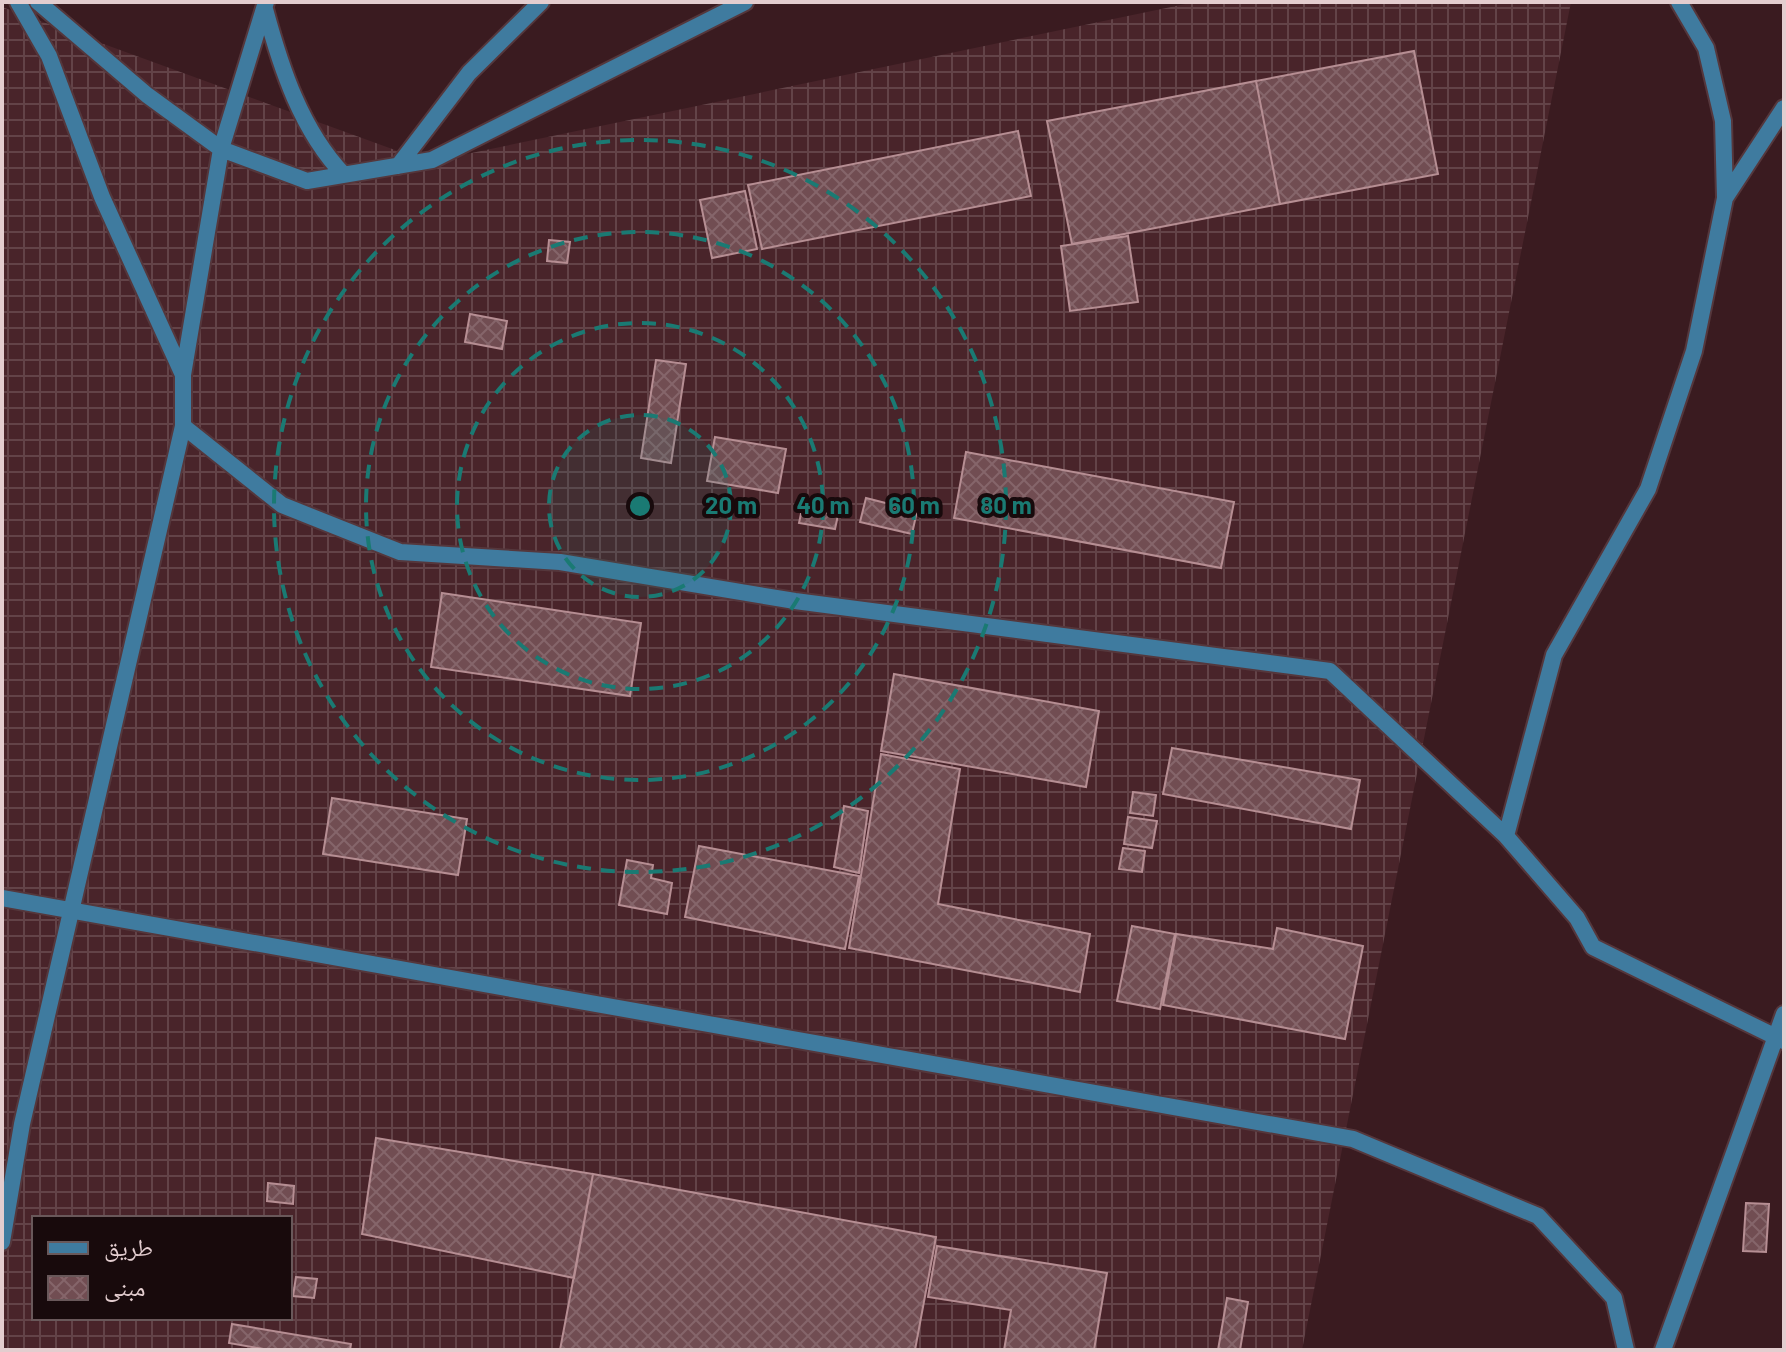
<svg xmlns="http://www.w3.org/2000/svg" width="1786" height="1352" font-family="Barlow,'Noto Naskh Arabic',sans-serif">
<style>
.industrial{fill:url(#industrial-grid);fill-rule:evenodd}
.building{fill:url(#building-cross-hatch);stroke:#b68e93;stroke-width:2}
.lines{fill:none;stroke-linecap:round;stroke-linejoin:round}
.minor-casing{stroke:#55373c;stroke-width:20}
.minor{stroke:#3f7b9f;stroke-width:16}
.ring{fill:none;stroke:#1a7a73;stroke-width:4;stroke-dasharray:14 10}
.centre{fill:#1a7a73;stroke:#180a0c;stroke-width:4}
.ring-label{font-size:24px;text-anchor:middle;font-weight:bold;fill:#1a7a73;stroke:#180a0c;stroke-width:8;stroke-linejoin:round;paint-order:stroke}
</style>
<defs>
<pattern id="industrial-grid" width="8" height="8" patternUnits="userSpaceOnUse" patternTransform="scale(2)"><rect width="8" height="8" fill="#49242a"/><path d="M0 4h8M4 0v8" fill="none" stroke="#634348"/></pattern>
<pattern id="building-cross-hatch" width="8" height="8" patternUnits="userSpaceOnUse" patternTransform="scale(2)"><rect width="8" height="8" fill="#714d52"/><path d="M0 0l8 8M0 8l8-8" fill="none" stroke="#85656a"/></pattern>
</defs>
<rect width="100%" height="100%" fill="#3a1b20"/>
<!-- industrial -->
<path class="industrial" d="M1195,2H1571L1302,1350H2V7L428,162ZM34,1218H290V1318H34Z"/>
<!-- building -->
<path class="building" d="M1414,51L1438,174L1280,204L1256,81Z
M1256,81L1280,204L1072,244L1047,121Z
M1018,131L1031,196L762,249L748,185Z
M745,191L757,249L712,258L700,200Z
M1128,236L1138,302L1070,311L1061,246Z
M549,240L570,242L567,263L547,261Z
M470,314L507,321L502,349L465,342Z
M656,360L686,364L671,463L641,458Z
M715,437L786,449L778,493L707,481Z
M966,452L1234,502L1221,568L954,518Z
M866,498L917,511L912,534L860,522Z
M802,509L838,515L835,529L799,523Z
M442,593L641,623L630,696L431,667Z
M894,674L1099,711L1086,787L881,751Z
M1172,748L1360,780L1351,829L1163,794Z
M881,754L960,769L938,904L1090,934L1080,992L849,948Z
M1133,792L1156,795L1153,816L1130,813Z
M332,798L467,819L458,875L323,854Z
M844,806L868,811L859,873L834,867Z
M1128,817L1157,821L1152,848L1124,844Z
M699,846L859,876L845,949L685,917Z
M1123,848L1145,851L1142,872L1119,869Z
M627,860L653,865L651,878L672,883L667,914L619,905Z
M1132,926L1175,934L1160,1009L1117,1001Z
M1277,928L1363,946L1345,1039L1163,1005L1176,934L1273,949Z
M376,1138L593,1174L574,1278L362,1234Z
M593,1174L936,1237L915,1350H560Z
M268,1183L294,1186L293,1204L267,1201Z
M1746,1203L1769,1204L1766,1252L1743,1251Z
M937,1246L1107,1273L1094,1350H1004L1011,1310L928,1297Z
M296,1277L317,1279L314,1298L293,1296Z
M1227,1298L1248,1302L1240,1350H1218Z
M232,1324L351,1344L350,1350H269L229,1343Z"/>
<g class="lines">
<defs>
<path id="minor" d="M18,2L49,56L102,197L183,375
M38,2L147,95L221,149L307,181L432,160L745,2
M265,9C281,68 301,130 344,175
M398,166L469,73L541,2
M1725,198L1784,108
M183,426L282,505L400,552L560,562L795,601L1330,671L1506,836L1577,918L1593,947L1784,1041
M1506,836L1554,655L1648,489L1694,351L1725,198L1723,121L1706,48L1679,2
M2,898L1353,1139L1538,1216L1614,1298L1626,1350
M2,1242L22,1124L183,426V375L221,149L266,2
M1663,1350L1784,1014"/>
</defs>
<!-- minor casing -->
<use href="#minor" class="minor-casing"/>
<!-- minor -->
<use href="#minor" class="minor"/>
</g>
<!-- distance rings -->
<circle cx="640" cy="506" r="91" fill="#1a7a73" fill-opacity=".12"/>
<g class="ring">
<circle cx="640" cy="506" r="91"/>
<circle cx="640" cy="506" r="183"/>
<circle cx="640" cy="506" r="274"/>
<circle cx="640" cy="506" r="366"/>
</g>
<circle cx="640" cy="506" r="12" class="centre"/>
<g class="ring-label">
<text x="731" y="514">20 m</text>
<text x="823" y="514">40 m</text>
<text x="914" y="514">60 m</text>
<text x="1006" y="514">80 m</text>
</g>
<!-- border -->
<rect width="1786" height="1352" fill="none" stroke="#e3cdcf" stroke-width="8"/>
<!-- legend -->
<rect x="32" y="1216" width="260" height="104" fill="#180a0c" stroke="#69585a" stroke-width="2"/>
<rect x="48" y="1242" width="40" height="12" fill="#3f7b9f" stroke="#69585a" stroke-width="2"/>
<text x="104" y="1256" font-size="24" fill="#e3cdcf">طريق</text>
<rect x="48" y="1276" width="40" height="24" fill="url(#building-cross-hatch)" stroke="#69585a" stroke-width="2"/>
<text x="104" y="1296" font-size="24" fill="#e3cdcf">مبنى</text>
</svg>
